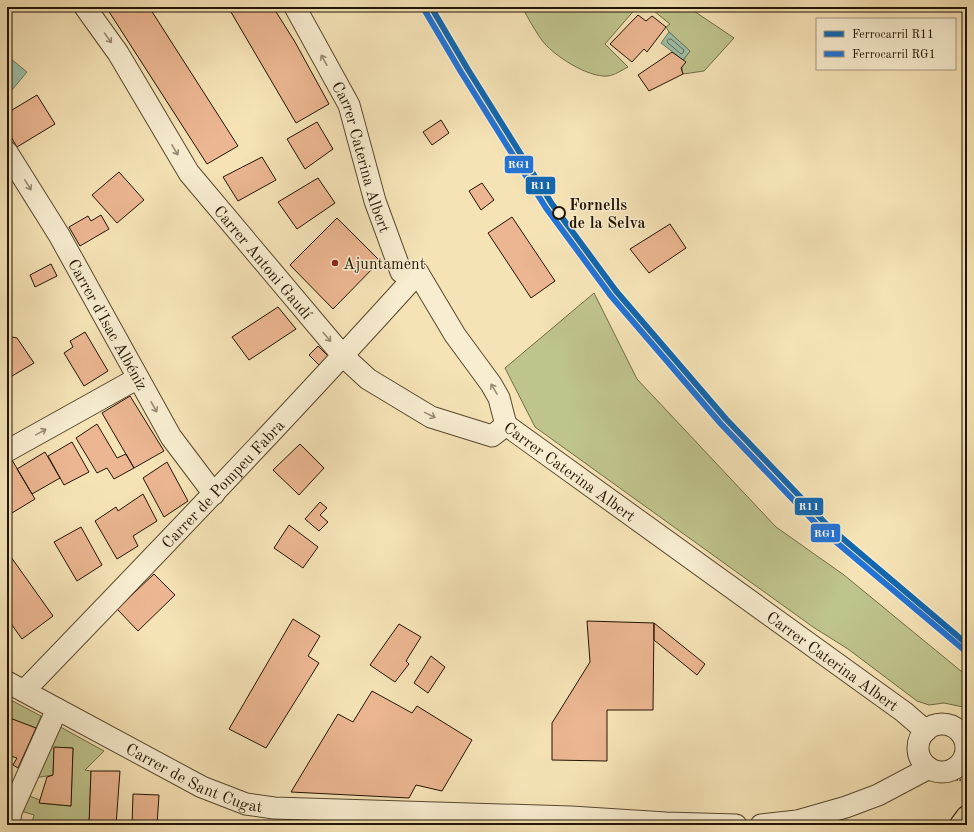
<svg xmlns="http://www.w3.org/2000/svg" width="974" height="832" font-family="'Old Standard TT',serif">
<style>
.green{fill:#bfc38c;stroke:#716c46}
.water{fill:#9dbfa8;stroke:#6c7b65}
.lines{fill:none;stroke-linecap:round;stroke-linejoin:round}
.shore{stroke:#606a54;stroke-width:1}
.building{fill:#ebb691;stroke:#231401}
.minor-casing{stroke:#58482e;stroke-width:23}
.highway-casing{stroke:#231401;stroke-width:24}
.path{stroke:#231401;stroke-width:2.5;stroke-dasharray:1 2;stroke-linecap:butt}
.minor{stroke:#f8edd0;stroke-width:21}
.highway{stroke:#f5e3b6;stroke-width:22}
.rail-1-casing{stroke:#f8edd0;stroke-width:9}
.rail-2-casing{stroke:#f8edd0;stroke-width:9}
.rail-1{stroke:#1267af;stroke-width:6}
.rail-2{stroke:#2373d5;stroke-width:6}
.oneway{stroke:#988b73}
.stop-dot{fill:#f8edd0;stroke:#231401;stroke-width:2}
.poi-dot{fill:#8f2418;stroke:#f8edd0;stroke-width:1.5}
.labels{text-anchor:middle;stroke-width:3;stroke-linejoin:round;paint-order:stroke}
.street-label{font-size:16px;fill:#231401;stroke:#f8edd0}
.stop-label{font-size:16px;font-weight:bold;fill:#231401;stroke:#f8edd0;text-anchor:start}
.poi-label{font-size:16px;fill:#231401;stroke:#f8edd0;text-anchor:start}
.line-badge{stroke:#f8edd0;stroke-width:1.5}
.badge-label{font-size:11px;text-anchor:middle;font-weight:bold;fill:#fff}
</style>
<rect width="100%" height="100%" fill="#f5e3b6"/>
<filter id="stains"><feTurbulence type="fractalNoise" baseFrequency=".005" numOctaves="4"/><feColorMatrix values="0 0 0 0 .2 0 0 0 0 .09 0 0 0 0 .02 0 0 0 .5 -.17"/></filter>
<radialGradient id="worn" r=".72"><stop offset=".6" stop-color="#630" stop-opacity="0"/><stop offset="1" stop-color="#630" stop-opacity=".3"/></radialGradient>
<!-- green -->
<path class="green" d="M522,7H637L605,44L628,67C622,70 615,75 608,76C588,78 552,55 541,39C534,29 528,18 522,7Z
M649,7H688L734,38L704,71L683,74C680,64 684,59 690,51L669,32L666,27L670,24Z
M594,293L637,379L776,527L844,575L967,676V712L963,707L944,703L929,705L917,701L848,649L813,627L535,427L505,368Z
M7,698L41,716L36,728L7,717Z
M55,724L104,751L85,770L91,771L89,825H43L32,823L34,815L21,811L27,795L40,800V803L71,806L73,748H54L53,775L34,778Z"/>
<!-- water -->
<path class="water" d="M669,32L690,51L683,60L661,43Z
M10,58L27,72L7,96V61Z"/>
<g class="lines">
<!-- shore -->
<path class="shore" d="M669,39H671L684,50L683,53L681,54L668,43L667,41Z"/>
</g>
<!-- building -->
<path class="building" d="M106,7H149L238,146L207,164Z
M228,7H273L295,42L329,104L296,123Z
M638,15L646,21L652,16L666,27L647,52L644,49L632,62L610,44Z
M672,52L686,62L681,68L683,74L649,91L638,75Z
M37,95L55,124L17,147L7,130V113Z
M441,120L449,133L432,145L423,132Z
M317,122L333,149L305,169L287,139Z
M262,157L276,180L238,201L223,177Z
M119,172L144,200L117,223L92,195Z
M318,178L335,203L297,229L278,202Z
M482,183L494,200L481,210L469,191Z
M101,215L109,229L80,246L69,227L88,216L91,221Z
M512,217L555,281L531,298L488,233Z
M337,218L380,261L333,309L290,265Z
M670,224L686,248L649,273L630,249Z
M51,264L57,276L35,287L30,275Z
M278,307L296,329L249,360L232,337Z
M85,332L108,371L84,386L64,353L73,347L70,341Z
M7,336L17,338L34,363L7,379Z
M318,346L328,356L319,365L309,355Z
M130,396L164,451L134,468L102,413Z
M97,424L117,458L126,454L134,468L114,479L107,468L97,473L76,438Z
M72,442L89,472L64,485L48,456Z
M300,444L324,468L299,495L273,470Z
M45,452L60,478L32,494L17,469Z
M12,460L35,499L7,516V463Z
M167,462L188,501L164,517L143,478Z
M143,494L157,521L133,536L138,546L117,559L95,521L116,507L118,511Z
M320,502L327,508L320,515L328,522L319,531L305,519Z
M289,525L318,547L303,568L274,548Z
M81,527L102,565L77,581L54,542Z
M11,557L53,616L22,639L7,618V560Z
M154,574L175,595L138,631L117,609Z
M293,619L320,636L308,656L319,663L266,748L229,729Z
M587,621L654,623L653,710H607V761L552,760V723L590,662Z
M654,623L705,664L697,675L654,640Z
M399,624L421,637L406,661L409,664L395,682L370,665Z
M431,656L445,667L428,693L414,683Z
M372,691L412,713L417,706L472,740L442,791L416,785L409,798L291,792L338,714L353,722Z
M7,717L36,728L18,768L13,765L17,758L7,755Z
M54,747L73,748L71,806L39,803L47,777L53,775Z
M91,771H120L116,825H89Z
M133,794L159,795L157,825H132Z
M301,820L365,825H302Z"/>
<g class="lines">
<defs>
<g id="minor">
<path id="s1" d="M85,7L118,53L189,173L343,356L368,379L431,417L492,436L506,425"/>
<path id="s2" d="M295,7L349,105L375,201L401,272L418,273L455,335L491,384L499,398L506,425L904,712L926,731"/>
<path id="s3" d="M7,152L59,235L171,437L214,494"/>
<path d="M7,451L138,378"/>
<path id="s4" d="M7,682L202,787L246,804L274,808L571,817L666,823L736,825"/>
<path id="s5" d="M24,691C157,553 290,415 418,273"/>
<circle cx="942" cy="748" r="24"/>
<path d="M9,825L11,812L57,709"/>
<path d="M761,825L797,821L846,807L878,795L929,768"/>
</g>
<path id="highway" d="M961,825L967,817"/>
</defs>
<!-- minor casing -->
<use href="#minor" class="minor-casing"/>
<!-- highway casing -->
<use href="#highway" class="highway-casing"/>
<!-- path -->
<path class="path" d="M945,781L952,779L967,781"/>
<!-- minor -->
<use href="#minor" class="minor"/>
<!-- highway -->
<use href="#highway" class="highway"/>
<defs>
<path id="rail-1" d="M431,7L467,68L552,204L616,291L726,419L828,526L967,644"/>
<path id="rail-2" d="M425,11L461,72L546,208L611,296L721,424L823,531L963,649"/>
</defs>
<!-- rail-1 casing -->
<use href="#rail-1" class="rail-1-casing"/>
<!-- rail-2 casing -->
<use href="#rail-2" class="rail-2-casing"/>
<!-- rail-1 -->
<use href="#rail-1" class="rail-1"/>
<!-- rail-2 -->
<use href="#rail-2" class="rail-2"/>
</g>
<!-- one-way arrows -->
<defs><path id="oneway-shaft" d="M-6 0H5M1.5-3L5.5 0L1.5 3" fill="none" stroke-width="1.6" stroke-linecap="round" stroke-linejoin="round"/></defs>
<g class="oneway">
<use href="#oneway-shaft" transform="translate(108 38) rotate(54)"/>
<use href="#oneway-shaft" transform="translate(324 60) rotate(-119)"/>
<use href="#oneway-shaft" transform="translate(175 150) rotate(60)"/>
<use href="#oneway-shaft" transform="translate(28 185) rotate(58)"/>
<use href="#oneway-shaft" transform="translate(327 337) rotate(50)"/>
<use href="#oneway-shaft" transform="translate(494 389) rotate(-120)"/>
<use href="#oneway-shaft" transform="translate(154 407) rotate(61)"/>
<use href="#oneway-shaft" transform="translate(430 415) rotate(26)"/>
<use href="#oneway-shaft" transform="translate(41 432) rotate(-29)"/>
</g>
<!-- markers -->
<circle class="stop-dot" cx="559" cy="213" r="6"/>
<circle class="poi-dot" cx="335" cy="263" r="4"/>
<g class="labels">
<!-- street labels -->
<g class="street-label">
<text dy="6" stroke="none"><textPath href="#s2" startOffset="165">Carrer Caterina Albert</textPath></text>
<text dy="6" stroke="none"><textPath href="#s1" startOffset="312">Carrer Antoni Gaudí</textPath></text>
<text dy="6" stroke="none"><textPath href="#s3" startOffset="200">Carrer d'Isac Albéniz</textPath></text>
<text dy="6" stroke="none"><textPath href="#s2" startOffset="560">Carrer Caterina Albert</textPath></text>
<text dy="6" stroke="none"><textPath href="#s5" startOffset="287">Carrer de Pompeu Fabra</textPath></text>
<text dy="6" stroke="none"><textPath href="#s2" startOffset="884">Carrer Caterina Albert</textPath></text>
<text dy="6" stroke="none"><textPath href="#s4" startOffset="211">Carrer de Sant Cugat</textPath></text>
</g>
<!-- stop labels -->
<g class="stop-label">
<text x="569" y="210">Fornells<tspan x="569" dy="18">de la Selva</tspan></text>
</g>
<!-- poi labels -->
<g class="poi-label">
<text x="343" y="269">Ajuntament</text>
</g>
</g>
<g class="line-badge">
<rect x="504" y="155" width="30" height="19" rx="4" fill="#2373d5"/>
<rect x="525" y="176" width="31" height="19" rx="4" fill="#1267af"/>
<rect x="794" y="497" width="30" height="19" rx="4" fill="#1267af"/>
<rect x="810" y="523" width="31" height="20" rx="4" fill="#2373d5"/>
</g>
<g class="badge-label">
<text x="519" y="168">RG1</text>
<text x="541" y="189">R11</text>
<text x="809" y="510">R11</text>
<text x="825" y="537">RG1</text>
</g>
<!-- margin -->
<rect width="974" height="832" fill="none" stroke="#f5e3b6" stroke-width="24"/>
<rect x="8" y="8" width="958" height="816" fill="none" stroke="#231401" stroke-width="2"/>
<rect x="12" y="12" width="950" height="808" fill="none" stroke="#231401"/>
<!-- legend -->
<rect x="816" y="18" width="140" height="52" fill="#f8edd0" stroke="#a3967d"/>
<rect x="824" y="31" width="20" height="6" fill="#1267af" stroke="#a3967d"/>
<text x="852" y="38" font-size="12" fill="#231401">Ferrocarril R11</text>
<rect x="824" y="51" width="20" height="6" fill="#2373d5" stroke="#a3967d"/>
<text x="852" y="58" font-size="12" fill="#231401">Ferrocarril RG1</text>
<rect width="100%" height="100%" filter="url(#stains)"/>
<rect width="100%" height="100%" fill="url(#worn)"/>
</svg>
